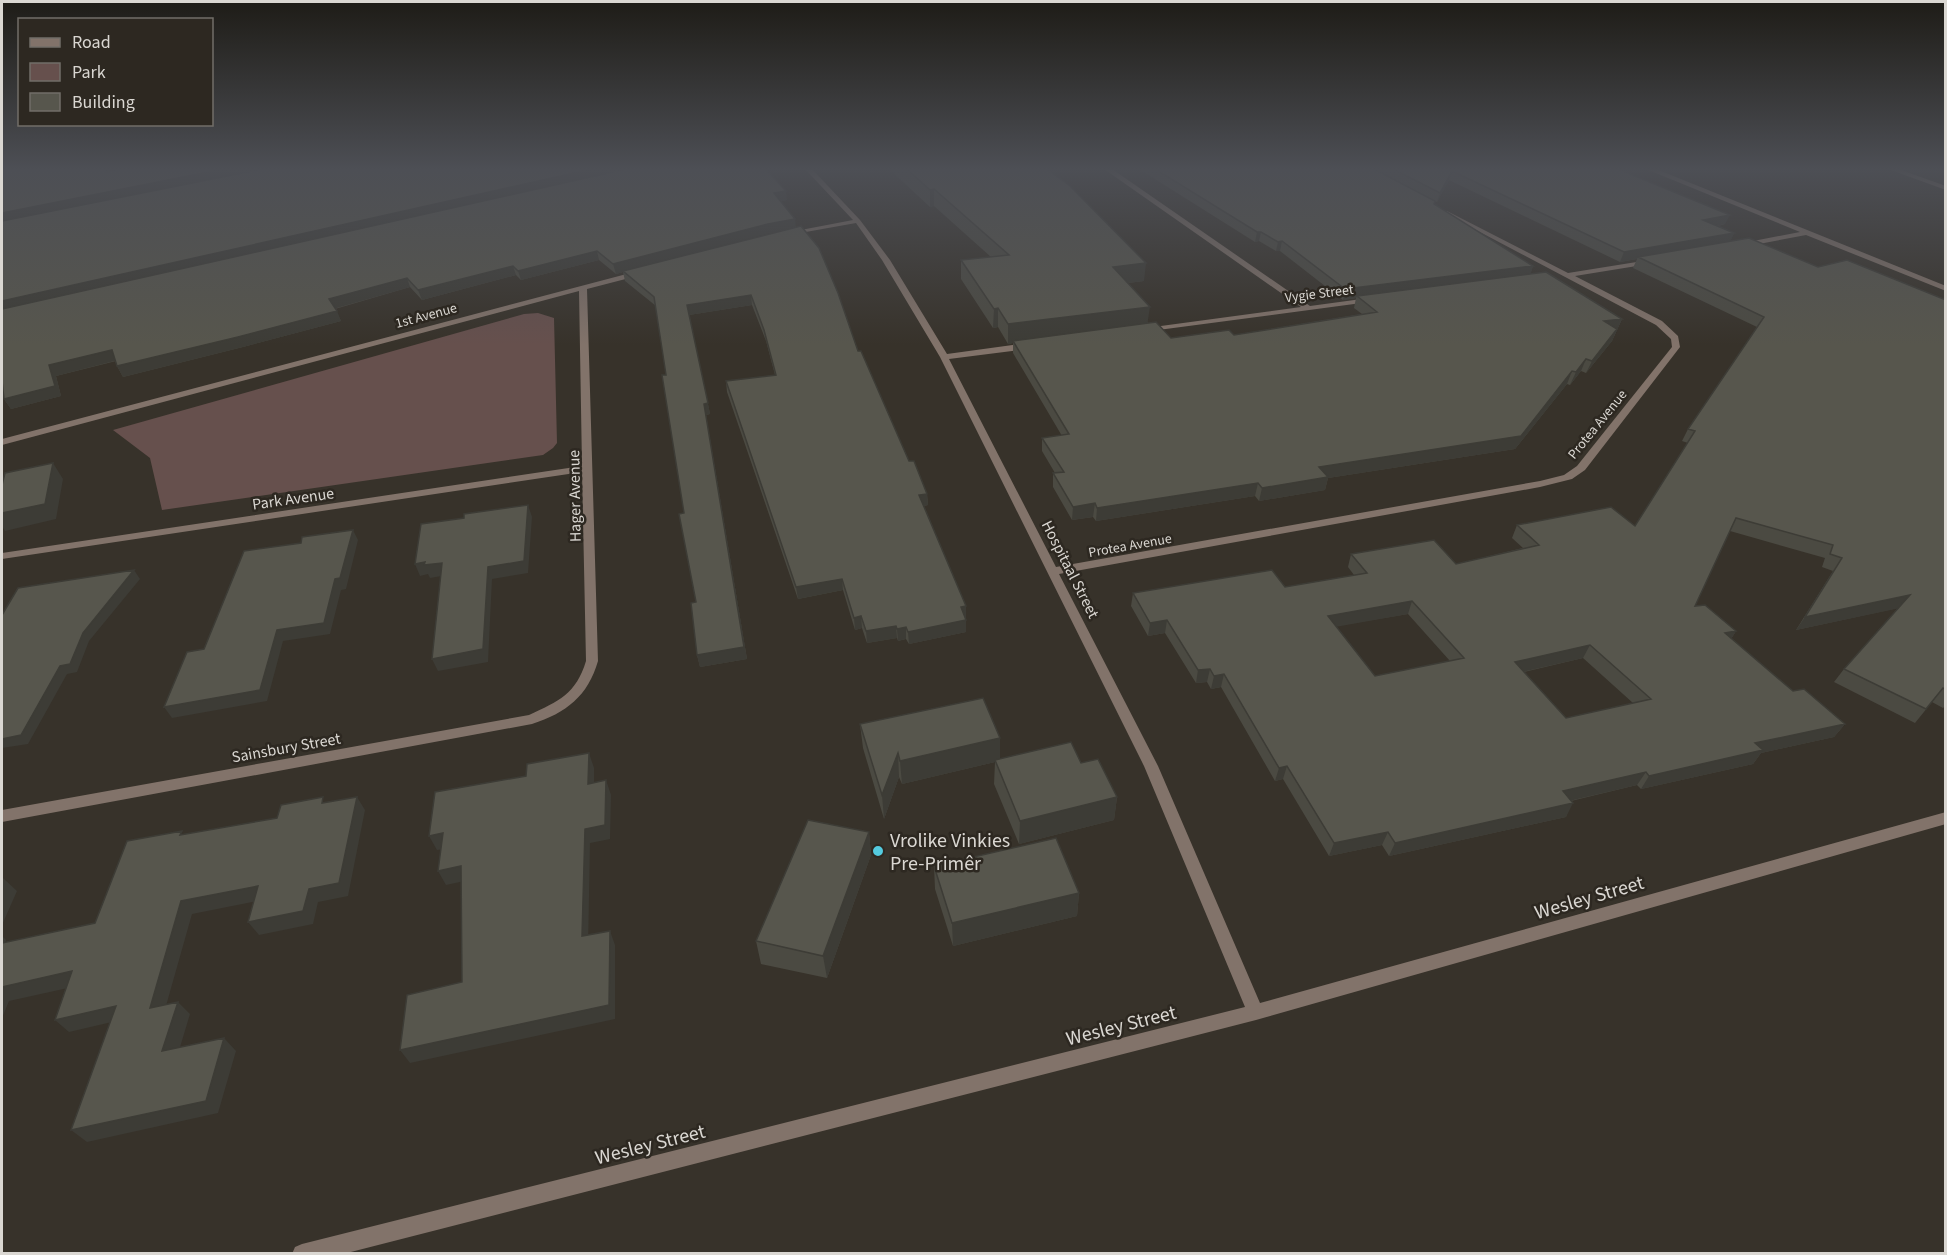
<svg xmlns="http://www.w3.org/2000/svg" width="1947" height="1255" font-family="'Source Sans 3',sans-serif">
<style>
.green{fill:#66504d}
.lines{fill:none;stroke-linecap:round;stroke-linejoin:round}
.minor{fill:#82736a;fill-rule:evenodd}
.wall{fill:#4b4a42;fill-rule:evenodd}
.shaded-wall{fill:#3d3c36}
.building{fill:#57564d;stroke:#3d3c36;stroke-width:1.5;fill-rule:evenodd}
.poi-dot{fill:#54cade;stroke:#2d2821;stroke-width:2}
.labels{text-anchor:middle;stroke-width:5;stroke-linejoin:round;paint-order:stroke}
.far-street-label{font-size:14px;fill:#dad7d2;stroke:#2d2821}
.street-label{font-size:16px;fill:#dad7d2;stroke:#2d2821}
.near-poi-label{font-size:20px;fill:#dad7d2;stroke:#2d2821;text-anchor:start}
.near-street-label{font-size:20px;fill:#dad7d2;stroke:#2d2821}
</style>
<rect width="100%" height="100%" fill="#37322a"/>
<!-- green -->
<path class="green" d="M538,313L554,318L557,443L553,448L543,455L162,510L150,458L113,430L524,314Z"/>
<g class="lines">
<!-- minor -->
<path class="minor" d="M805,169H812L860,220L890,260L947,354L1028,343L1032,346L1028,349L949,359L1056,567L1540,481L1564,475L1577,466L1672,347L1671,339L1656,325L1442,212L1447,211L1568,273L1649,260L1653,262L1649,264L1575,276L1662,321L1678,336L1680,347L1585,470L1572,479L1540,487L1059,574L1158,766L1260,1003L1946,812V824L1256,1020L343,1254H292L295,1247L302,1244L1245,1007L1144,766L940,357L882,260L856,223L789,235L785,233L853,220Z
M1104,169H1112L1310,306L1369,298L1373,300L1369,302L1143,332V328H1146L1301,307Z
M1646,169H1656L1946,286V291L1806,235L1743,247V243L1800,232Z
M1888,169H1898L1946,186V190Z
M638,271H641V275L587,289L598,661C588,696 566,713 532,724L2,822V810L529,715C559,701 576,694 586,661L582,472L2,559V553L582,466L579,291L2,445V439Z"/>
</g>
<!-- wall -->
<path class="wall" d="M6,169H112V171L787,200L780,201L796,228L858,351L909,461L927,494L928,505L924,506L966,606V618H965L966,620V632L909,644L906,639L898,641L897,638L867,643L862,628L855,630L843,590L798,599L727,392L726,381L775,375L766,341L752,305L689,315L710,414L706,415L747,659L700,667L697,655L696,602L666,375L656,306L625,281L623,272L616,274L599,260L521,280L516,275L422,300L410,287L335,309L341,321L243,347L123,377L117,366L116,361L56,376L61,396L11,409L4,399ZM792,229L654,263L769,233Z
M889,169H1047L1144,281L1128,283L1148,323L1171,338L1234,335L1362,314L1354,308L1356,298L1343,300L1280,251H1276L1259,241L1255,242L1139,169H1618L1725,224L1718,226L1734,233L1730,241L1818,267L1946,300V705L1943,708L1932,702L1915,723L1834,682L1844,669L1898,608L1796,630L1833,571L1822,567L1825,558L1730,531L1695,606L1736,631L1731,639L1793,691L1845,724L1834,737L1761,753L1753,764L1641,789L1637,785L1571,801L1566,817L1389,856L1382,845L1329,856L1283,779L1275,781L1221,687L1211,689L1207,682L1196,683L1165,633L1148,636L1131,606L1133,593L1285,587L1354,575L1348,567L1351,554L1456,564L1523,548L1512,538L1517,525L1635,526L1688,443L1682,441L1688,429L1757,327L1633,268L1637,259L1620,262L1449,180L1437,202L1435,201L1434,204L1533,266L1530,274L1622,319L1612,341L1586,373L1581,371L1570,385L1567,384L1515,449L1328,478L1325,490L1259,501L1255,496L1096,521L1093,517L1072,520L1053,487V473H1055L1042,451V438L1062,436L1013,353V343L1008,344L998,327L993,328L961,279V260L991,257L934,206L930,207ZM1408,614L1450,661L1375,676L1336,626ZM1583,658L1633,703L1566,718L1524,672Z
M860,724L1000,738V759L1081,763L1117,797L1114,820L1019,844L994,784L995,762L902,784L899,777L884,819L863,748Z
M869,832L871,855L827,978L761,964L756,941Z
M934,866L1079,893L1077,916L953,946L935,889Z"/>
<!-- shaded-wall -->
<path class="shaded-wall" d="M223,169H269L2,223V213Z
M592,169H632L2,312V301Z
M1452,171L1449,180L1437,202L1440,193Z
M934,189V206L930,207V190Z
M786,191L787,200L775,202L774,193Z
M1730,215L1725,224L1699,229L1703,220Z
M795,219L796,228L769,233L616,274L613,264L768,224Z
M1257,232H1261L1259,241L1255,242Z
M1734,233L1730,242L1638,257L1637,259L1620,262L1624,252Z
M1282,241L1280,251H1276L1278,242Z
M597,251L599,260L521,280L518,271Z
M1146,263L1144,281L1111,285L1113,267Z
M513,266L516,275L422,300L418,290Z
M1533,266L1530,276L1357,296L1356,298L1343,300L1345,289Z
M407,278L410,287L333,309L329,299Z
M751,295L752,305L689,315L687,305Z
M1150,307L1147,326L1013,341V343L1008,344V324Z
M998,308V327L993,328L994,309Z
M337,311L341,321L243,347L123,377L117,366Z
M1622,319L1612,341L1586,373L1592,361L1604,321Z
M112,350L118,360L56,376L61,396L11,409L4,399L49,365Z
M1586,359L1581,371L1570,385L1576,372Z
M1572,371L1567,384L1515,449L1328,478L1325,490L1259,501L1262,488Z
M708,403L710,414L706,415L747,659L700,667L697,655L704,404Z
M53,463L63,479L56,519L5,531L2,526V513Z
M1258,483L1255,496L1096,521L1097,508Z
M927,494L928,505L919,507V495Z
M1095,503L1093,517L1072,520L1073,507Z
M528,505L532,517L528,573L492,579L488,662L438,671L432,659L488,567Z
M353,530L358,540L346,589L341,590L330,634L283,641L267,701L172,718L164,707L277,630L335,579Z
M425,562L442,563L447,575L430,578L428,574L420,576L415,564Z
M134,570L140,579L89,641L77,672L67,674L28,744L2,748V739L60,666L83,633Z
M842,579L843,590L798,599L796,587Z
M1910,595L1900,608L1796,630L1805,617Z
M1412,601L1408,614L1324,629L1328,616Z
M966,606V618L961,619V607Z
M861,616L862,628L855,630L854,618Z
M966,620V632L909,644L908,632Z
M1167,620L1165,633L1148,636L1150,623Z
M896,626L897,638L867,643L866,631Z
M906,627V639L898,641L897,629Z
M1736,631L1728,644L1725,633Z
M1590,645L1583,658L1509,675L1515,662Z
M1210,669L1207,682L1196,683L1198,670Z
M1224,674L1221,687L1211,689L1214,676Z
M1845,724L1834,737L1761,753L1753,764L1641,789L1649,776L1755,743Z
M1000,738V761L995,760V762L902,784L900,761Z
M589,753L594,768V798L588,784Z
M898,753L899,777L884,819L882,795Z
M1287,766L1283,779L1275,781L1279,768Z
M1646,772L1637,785L1556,804L1563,791Z
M606,780L611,795L610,839L590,843L588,950L582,936L585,829Z
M357,797L365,810L348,896L318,902L313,924L259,935L248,922L309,889Z
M1117,797L1114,820L1019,844L1020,821Z
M1573,803L1566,817L1389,856L1395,843Z
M869,832L871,855L827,978L823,956Z
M1388,832L1382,845L1329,856L1334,843Z
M443,833L451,848L437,850L429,836Z
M461,866L469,880L446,885L438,871Z
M3,878L17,891L2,925V882Z
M258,886L268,899L192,914L162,1020L150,1008L181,901Z
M1079,893L1077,916L953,946L952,923Z
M610,931L615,945V1019L410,1063L400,1050Z
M2,936L6,940L2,952Z
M72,971L86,984L9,1001L2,1018V987Z
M178,1002L190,1014L175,1064L162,1051Z
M116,1006L129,1018L69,1032L55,1020Z
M224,1038L236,1051L218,1113L87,1142L71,1130Z"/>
<!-- building -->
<path class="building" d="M6,169H107L106,172L120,169H223L2,213V170Z
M262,169H592L2,301V221Z
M626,169H766L786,191L774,193L795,219L768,224L613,264L597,251L518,271L513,266L418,290L407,278L329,299L337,311L238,337L117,366L112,350L49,365L55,386L4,399L2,381V309Z
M907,169H1047L1070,186L1146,263L1113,267L1150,307L1008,324L998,308L994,309L961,260L1009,255L934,189L930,190Z
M1155,169H1374L1435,201L1434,204L1533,266L1345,289L1282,241L1278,242L1261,232H1257Z
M1393,169H1618L1730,215L1703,220L1734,233L1624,252L1452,171L1440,193Z
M801,226L819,248L838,293L858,351H861L909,461H914L927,494L919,495L966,606L961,607L966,620L908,632L906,627L897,629L896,626L866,631L861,616L854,618L842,579L796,587L726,381L776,375L764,330L751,295L687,305L708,403L704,404L744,647L697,655L691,603L696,602L679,514L684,513L662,375H666L654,297L623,271Z
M1749,238L1818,267L1847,260L1946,300V690L1943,688L1926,709L1844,669L1910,595L1805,617L1842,558L1830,554L1833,545L1736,518L1695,606L1705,605L1736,631L1725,633L1793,691L1804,689L1845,724L1755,743L1763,750L1649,776L1646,772L1563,791L1573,803L1395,843L1388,832L1334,843L1287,766L1279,768L1224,674L1214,676L1210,669L1198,670L1167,620L1150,623L1133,593L1272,570L1285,587L1367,573L1351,554L1434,540L1456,564L1539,545L1517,525L1611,507L1635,526L1695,431L1688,429L1764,317L1638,257ZM1412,601L1464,658L1375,676L1328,616ZM1590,645L1651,699L1566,718L1515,662Z
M1546,272L1622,319L1604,321L1617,329L1592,361L1586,359L1576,372L1572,371L1521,436L1319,467L1328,477L1262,488L1258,483L1097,508L1095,503L1073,507L1053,473L1064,472L1042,438L1069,434L1013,341L1156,322L1171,338L1229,330L1234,335L1377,312L1357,296Z
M53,463L45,504L2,513V485L5,473Z
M528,505L524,561L488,567L483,649L432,659L442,563L424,565L425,562L415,564L421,524L464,518V514Z
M353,530L340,578L335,579L324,623L277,630L260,690L164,707L187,652L204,649L244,551L301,543L302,537Z
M134,570L83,633L70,664L60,666L21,735L2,739V615L18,588Z
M983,698L1000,738L900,761L898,753L882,795L860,724Z
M1071,742L1081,763L1098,759L1117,797L1020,821L995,760Z
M589,753L588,784L606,780L605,825L585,829L582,936L610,931L609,1005L400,1050L407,995L462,982L461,866L438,871L443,833L429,836L435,792L526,776L527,764Z
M323,797L322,803L357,797L339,883L309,889L303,911L248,922L258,886L181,901L150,1008L178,1002L162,1051L224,1038L206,1101L71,1130L116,1006L55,1020L72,971L2,987V943L95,923L127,841L182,831L180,835L277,818L281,805Z
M808,820L869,832L823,956L756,941Z
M1056,838L1079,893L952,923L934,866Z"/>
<!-- sky -->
<linearGradient id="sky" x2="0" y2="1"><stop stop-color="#1e1c17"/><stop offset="0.49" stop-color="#4d4f55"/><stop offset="1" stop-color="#4d4f55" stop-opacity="0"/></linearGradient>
<rect width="1947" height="345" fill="url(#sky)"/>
<!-- markers -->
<circle class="poi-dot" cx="878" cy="851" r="6"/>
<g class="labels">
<!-- far-street labels -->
<g class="far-street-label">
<text transform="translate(1319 293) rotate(-7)" y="5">Vygie Street</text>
<text transform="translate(426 315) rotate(-15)" y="5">1st Avenue</text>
<text transform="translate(1597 424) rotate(-51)" y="5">Protea Avenue</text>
<text transform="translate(1130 545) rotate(-10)" y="5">Protea Avenue</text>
</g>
<!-- street labels -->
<g class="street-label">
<text transform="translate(574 496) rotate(-91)" y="6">Hager Avenue</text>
<text transform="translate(293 498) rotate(-8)" y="6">Park Avenue</text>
<text transform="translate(1071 569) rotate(63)" y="6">Hospitaal Street</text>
<text transform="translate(286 747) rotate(-10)" y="6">Sainsbury Street</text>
</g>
<!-- near-poi labels -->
<g class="near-poi-label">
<text x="890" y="847">Vrolike Vinkies<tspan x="890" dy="23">Pre-Primêr</tspan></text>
</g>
<!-- near-street labels -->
<g class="near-street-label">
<text transform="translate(1589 897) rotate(-16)" y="7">Wesley Street</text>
<text transform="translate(1121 1025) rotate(-14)" y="7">Wesley Street</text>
<text transform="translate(650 1144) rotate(-14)" y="7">Wesley Street</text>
</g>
</g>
<!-- border -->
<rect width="1947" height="1255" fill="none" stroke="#dad7d2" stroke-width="6"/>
<!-- legend -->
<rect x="18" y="18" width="195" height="108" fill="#2d2821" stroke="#726e68" stroke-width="1.5"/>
<rect x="30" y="38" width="30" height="9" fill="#82736a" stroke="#726e68" stroke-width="1.5"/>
<text x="72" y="48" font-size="18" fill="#dad7d2">Road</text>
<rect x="30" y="63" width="30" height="18" fill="#66504d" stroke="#726e68" stroke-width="1.5"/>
<text x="72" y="78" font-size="18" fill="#dad7d2">Park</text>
<rect x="30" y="93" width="30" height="18" fill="#57564d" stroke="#726e68" stroke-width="1.5"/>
<text x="72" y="108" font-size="18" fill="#dad7d2">Building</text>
</svg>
